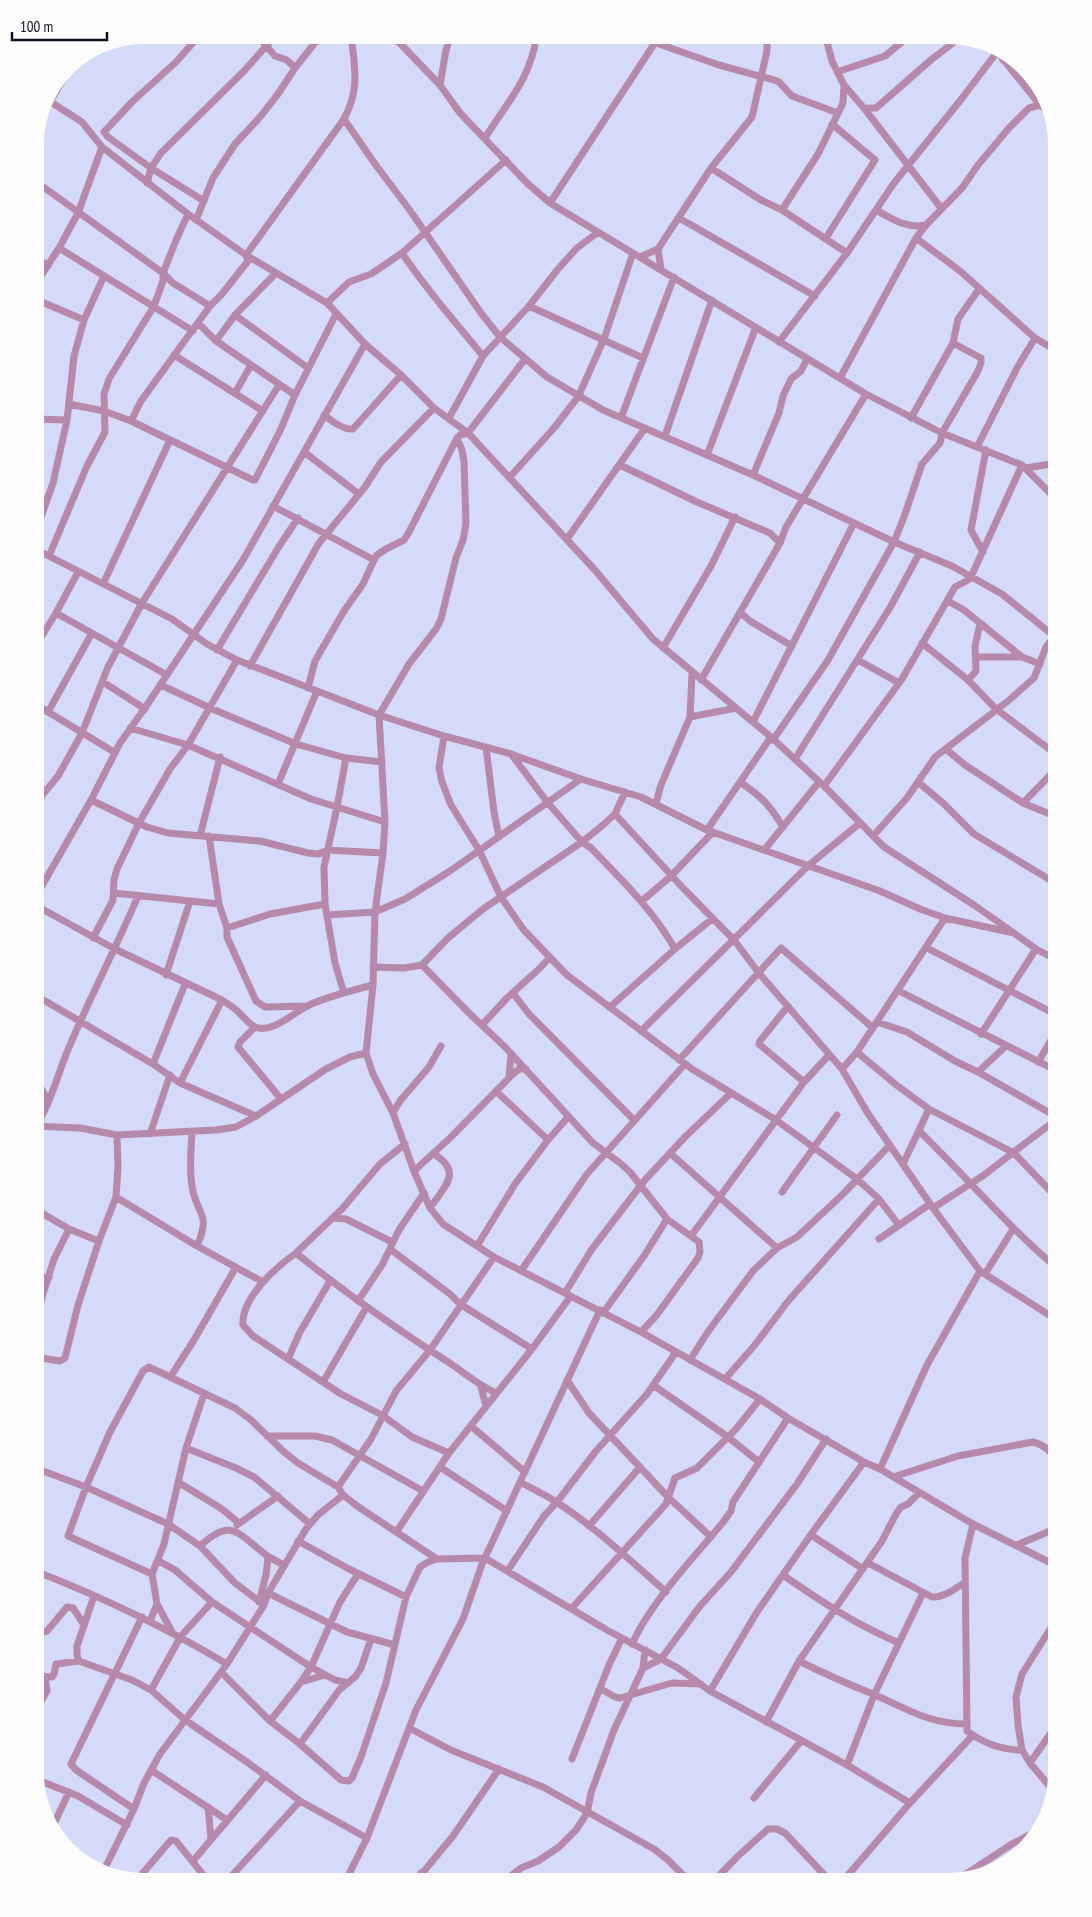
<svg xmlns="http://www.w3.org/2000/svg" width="1092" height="1917" font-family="'PT Sans Narrow',sans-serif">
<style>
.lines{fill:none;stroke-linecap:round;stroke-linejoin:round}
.minor{stroke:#b688a9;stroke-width:7}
</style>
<rect width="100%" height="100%" fill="#d4daf8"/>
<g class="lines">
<!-- minor -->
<path class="minor" d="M200,35L176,62L133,101L104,132L108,137L151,168L204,201
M257,35L275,56L287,60L295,68
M392,35L440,85L460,113L527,183L550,203L866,394L942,433L1022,465L1057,500
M807,35H812
M825,35L832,61L844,85L864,108L941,208
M894,35L900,44
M656,43L719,65L774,80L779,82L792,96L838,113
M995,49L1040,105L1050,113
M1003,60L1010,55
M837,72L885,56L910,35
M440,85L446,50L451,35
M46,99L82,122L102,147L188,214L246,255L327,303L365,344L401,375L434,408L468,433L594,569L653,639L771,737L824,786L884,847L974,905L1014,933
M50,102L73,63
M864,108H876L932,59L961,37
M344,119L375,164L409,209L481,313L500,337L547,377L603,410L753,475L894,542L952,566L1002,594L1054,636
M485,138C508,101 530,80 537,35
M711,168L761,200L782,210L847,253
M35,181L163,273L173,283L210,306
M147,183L151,168L161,153L245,70L276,35
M550,203L660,35
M782,210L818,154L843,103L844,85
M876,210C892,219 907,229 926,225
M679,218L815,296
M196,220L213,178L235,144L260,117L278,94L295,68L321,35
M826,238L875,160L832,124
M916,238L960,271L1035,338L1057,351
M59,248L193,331
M658,249L661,269
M402,253C426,289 455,322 483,356
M35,257L48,266
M640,257L658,249L711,168L752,117L767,51V35
M35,285L59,248L78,213L102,147
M35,299L84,320
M327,303L349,282L371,274L402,253L506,160
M529,306L643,358
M235,315L308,368
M198,323L216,341L295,395
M216,341L235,315L276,273
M779,342L847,253L894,183L963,97L997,52
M35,353V341
M174,355L263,411
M840,378L916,238L926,225L962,188L978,165L1009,128L1029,108L1040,105
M235,393L251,365
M69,404L104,411L131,421L253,480H255L280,431L295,395L336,314
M324,415C332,421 343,430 353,429L401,375
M449,418L483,356L529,306L558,269L577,248L597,233
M621,418L674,277
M911,418L953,343L958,319L979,289
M35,419L67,420
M131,421L141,401L210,306L222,294L248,261L246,255L344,119C360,89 355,68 351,35
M665,436L712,300
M457,438L462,450L464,461L466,524L463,540L456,558L441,619L436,629L409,664L379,715L385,822L383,853L375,912L373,985L366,1053L373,1074L393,1113L414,1171L430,1208L443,1224L494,1257L641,1332L760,1399L788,1418L864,1462L880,1469L973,1524L1057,1566
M977,447L1017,368L1035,338
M304,452L359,494
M707,455L756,327
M620,465L697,502L770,533L780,543
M1026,468L1057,463
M753,475L779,413L783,396L791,379L801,371L807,359
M509,478L554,428L578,397L604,339L633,253
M1049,490L1057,477
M273,506L374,560
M35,534L53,483L67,420L74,356L84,320L104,276
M567,539L645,428
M35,549L172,619L207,644L237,660L379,715L444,736L511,754L581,779L641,797L707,830L880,891L920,909L945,918L1014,933L1036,949L1057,960
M983,552L971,530L986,450
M49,556L87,466L105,432L104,394L109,379L154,306L163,281V273L177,238L188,214
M35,563L43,553
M103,584L170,440
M948,601L964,610L1022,657L1040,664
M740,612L750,621L792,646
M56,613L167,675
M922,643L968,680L996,709L1057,755
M35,647L56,613L78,572
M663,648L711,566L735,517
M217,650L278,548L298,518
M976,657H1021
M858,660L899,683
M250,666L319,543L365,487L381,462L434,408
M701,680L780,543L786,527L866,394
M968,680L976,671L975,646L980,624
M103,682L145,709
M161,685L210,708L296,744L346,758L382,762
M308,688L315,661L344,611L363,584L374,560L377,555L386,549L404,540L409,532L457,438L460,435L468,433L525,359
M35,704L114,752
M48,712L92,633
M690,717L736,708
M753,722L854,523
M130,728L188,745L311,799L385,822
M444,736L439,768L442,782L451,805L479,850L501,897L523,929L541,948L567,975L692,1069L776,1120L857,1179L879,1199L898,1224
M773,740L828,660L894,542L904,517L922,464L940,443L942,433L978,371L981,363V358L953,343
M486,747L494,812L499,837
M946,749L965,765L1023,803L1057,817
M511,754L548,803L582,842L591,848C622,880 653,910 675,949
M795,759L891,606L920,552
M740,782C762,797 769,804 783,827
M918,782L943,803L974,834L1057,884
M278,784L317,691
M824,786L902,679L955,587L970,579L1022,465
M91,800L147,827L168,833L260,841L308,853L319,854L327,850L383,853
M656,803L661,785L690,717L692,673
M1023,803L1057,768
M35,804L58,776L82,733L108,667L142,603L279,385
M615,814L683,888L734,940L758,972L842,1069
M707,830L771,737
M200,836L220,757
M209,836L219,904L227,928V937L256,1001L265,1007L308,1006
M873,836L907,798L935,757L1008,701L1034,678L1046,647L1057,633
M765,849L819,782
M35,874L45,880
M114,893L219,904
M35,898L91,800L120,743L147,705L243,560L365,344
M642,901L671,876L713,832
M35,905L115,949L222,1000C226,1003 231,1005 235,1009C242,1014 247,1023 255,1027C272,1034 293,1013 307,1006C326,997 353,990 373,985
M327,915L375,912L405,899L450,871L581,779
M945,918L857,1052L842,1069L867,1112L933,1208L980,1271L1057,1320
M227,928L270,914L325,904
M93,938L113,900L114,880L117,869L139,823L170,769L188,745L237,660
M927,948L1057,1015
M422,965L471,1015L505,1047L593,1143L620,1163L630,1172L667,1219L699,1242L700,1252L698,1258L656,1316L641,1332
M373,967L404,968L422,965L448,938L483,909L582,842L603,825L615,814L625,792
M166,975L190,901
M899,991L1057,1071
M344,993L335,963L325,904L324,867L337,807L346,758
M513,993L529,1014L634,1120
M35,995L153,1064L180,1083L256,1116
M35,1003L38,996
M788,1006L760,1041L759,1044L804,1082
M610,1007L675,949L712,919
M877,1022L907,1032L955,1061L978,1072L1057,1117
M482,1025L507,998L539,969L550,957
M255,1027L240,1042L238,1047L281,1099
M641,1031L809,865L860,823
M981,1034L1036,949
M857,1052L895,1084L929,1109L1014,1153L1057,1198
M679,1060L781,948L873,1028
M1038,1062L1057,1030
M153,1064L185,984
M978,1072L1006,1046
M35,1077L48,1101
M509,1077L511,1055
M180,1083L222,1000
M496,1091L548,1140
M393,1113L400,1101L429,1067L441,1046
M35,1126L80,1128L117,1135L216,1130L236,1127L256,1116L326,1069L350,1057L366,1053
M36,1126C52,1101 58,1072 70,1045C91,995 117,946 138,896
M919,1131C966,1176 1007,1226 1057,1268
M192,1132C191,1150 189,1169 192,1186C196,1215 212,1212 197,1246
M150,1134L170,1075
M670,1153L777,1248
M903,1164L929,1109
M414,1171L451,1137L512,1075L519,1069H526
M782,1192L837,1115
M116,1197L197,1246L263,1282
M430,1208C445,1186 463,1172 434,1154
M933,1208L984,1175L1057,1119
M35,1209L69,1229L99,1241L116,1197L118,1167L117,1135
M333,1218L346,1219L392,1242
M691,1236L804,1082L829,1055
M879,1239L930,1204
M477,1246L515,1184L548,1140L568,1117
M390,1249L450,1294L460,1304L532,1349
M296,1253L342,1209L380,1164L405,1144
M521,1271L587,1174L685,1064
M985,1274L1013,1229
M35,1279L49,1277
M35,1289L41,1302
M565,1293L592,1249L644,1181L685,1137L730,1094
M358,1301L382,1265L399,1230L424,1193
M603,1313L644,1256L667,1219
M35,1320L54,1259L69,1229
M35,1357L60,1361L65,1358L78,1305L99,1241
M288,1359L300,1332L330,1281
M690,1360L707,1333L753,1271L777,1248L797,1237L841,1196L890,1145
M171,1376L194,1340L236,1267
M725,1379L754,1346L789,1300L879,1199
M567,1380L589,1413L668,1497L711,1537
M323,1382L366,1308
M653,1385L728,1437L759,1462
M481,1387L486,1406
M471,1426L525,1472
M267,1436H315L332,1440L423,1491
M186,1448L236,1468L254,1477L310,1524
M449,1453L412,1437L382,1415L341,1394L253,1336L243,1325C241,1298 276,1267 296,1253C344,1292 394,1327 445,1360C463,1371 477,1385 496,1393
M440,1467L507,1511
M35,1468L86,1487L168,1524L200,1546L235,1583L264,1605
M880,1469L927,1365L980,1271
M893,1477L958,1456L1033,1442C1044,1445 1053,1452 1057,1463
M178,1482L222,1509L239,1523
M520,1482C533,1489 546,1495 558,1503C596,1528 631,1561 666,1592
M338,1487L371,1439L396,1391L430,1350L494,1257
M973,1524L965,1558L967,1731C983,1743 1001,1750 1022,1750
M237,1525L278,1496
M589,1526L640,1467
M397,1531L449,1453L532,1349L570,1297
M811,1535L863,1569
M298,1541L349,1569L406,1597
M1017,1545L1057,1528
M200,1546C232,1516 238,1534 266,1555C272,1559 278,1562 284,1565
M159,1561L175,1570L212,1602L311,1667L335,1680L348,1683
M868,1563L932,1597C944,1598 954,1589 964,1583
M508,1570L544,1516L557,1502L596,1451L647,1394L676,1352
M35,1571C102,1597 165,1627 227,1664
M152,1574L68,1536L86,1487L110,1432L143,1371L149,1367L235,1408L251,1420L283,1451L298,1463L338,1487L343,1495L357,1506L437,1559
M783,1575C822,1602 855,1624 899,1643
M268,1593L347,1632L395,1645
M259,1602L266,1575L268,1557
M571,1609L666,1504L675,1478L697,1468L736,1429L760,1399
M150,1621L157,1604
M172,1632L157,1604L152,1574L164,1544L186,1448L204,1394
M35,1634L47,1631L67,1607L73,1608L84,1625
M632,1644C652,1600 694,1558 724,1521L731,1511L733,1502L788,1418
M79,1661L77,1655V1646L94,1596
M799,1661C823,1673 848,1684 873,1694C907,1709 929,1724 967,1724
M643,1668L661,1659L700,1606L731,1572L797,1484L826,1439
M221,1672L270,1721L300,1744L341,1780L349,1781L352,1778L361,1757L386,1683L406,1597L420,1567L428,1562L437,1559L485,1558L607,1630L678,1668L710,1691L847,1765L910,1803
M35,1676L52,1677L54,1674L56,1664L79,1661L132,1680L151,1690L185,1720L247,1762L300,1801L367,1838
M301,1682L325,1675
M601,1689L615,1697L620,1698L672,1683L701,1684
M151,1690L181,1636L212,1602
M710,1691L757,1612L812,1533L864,1462
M35,1712L47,1691L45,1677
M270,1721L301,1682L311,1667L340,1602L358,1574
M766,1722L799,1661L882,1541L896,1514L901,1507L908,1504L919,1493
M409,1728L451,1750L543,1787L654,1849L668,1860L690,1882
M300,1744L340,1689L355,1677L361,1668L371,1639
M572,1759L609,1665L622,1638
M1030,1763L1057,1724
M847,1765L874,1695L923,1593
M151,1770L227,1820
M36,1779L78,1796L127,1825
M1052,1789L1030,1763L1022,1750L1018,1725L1016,1697L1022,1674L1057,1618
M754,1798L801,1741
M208,1807L211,1839
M134,1809L76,1770L71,1764L142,1617
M52,1828L69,1792
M193,1861L266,1775
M104,1870L134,1809L144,1783L160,1754L227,1664L264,1605L268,1593L306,1529L318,1515L343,1495
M421,1873L430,1882
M957,1880L1012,1844L1040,1829
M136,1881L171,1840L176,1841L209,1882
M226,1882L300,1801
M345,1882L367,1838L416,1710L463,1619L482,1564L600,1310
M415,1882L453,1836L499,1769
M503,1882L521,1868L538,1861L559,1847L576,1830L587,1813L591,1793L614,1730L643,1668L645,1650
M713,1882L737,1857L768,1829H777L785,1833L831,1882
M842,1882L910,1803L973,1735"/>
</g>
<!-- crop -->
<path d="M0 0H1092V1917H0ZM144 44H948A100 100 0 0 1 1048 144V1773A100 100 0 0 1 948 1873H144A100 100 0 0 1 44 1773V144A100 100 0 0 1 144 44Z" fill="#fdfdfd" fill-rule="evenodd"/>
<!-- scale -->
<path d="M12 32v8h95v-8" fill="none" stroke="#0d0f20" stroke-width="2.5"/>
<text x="20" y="32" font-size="15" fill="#0d0f20" stroke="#fdfdfd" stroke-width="4" paint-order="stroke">100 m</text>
</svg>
